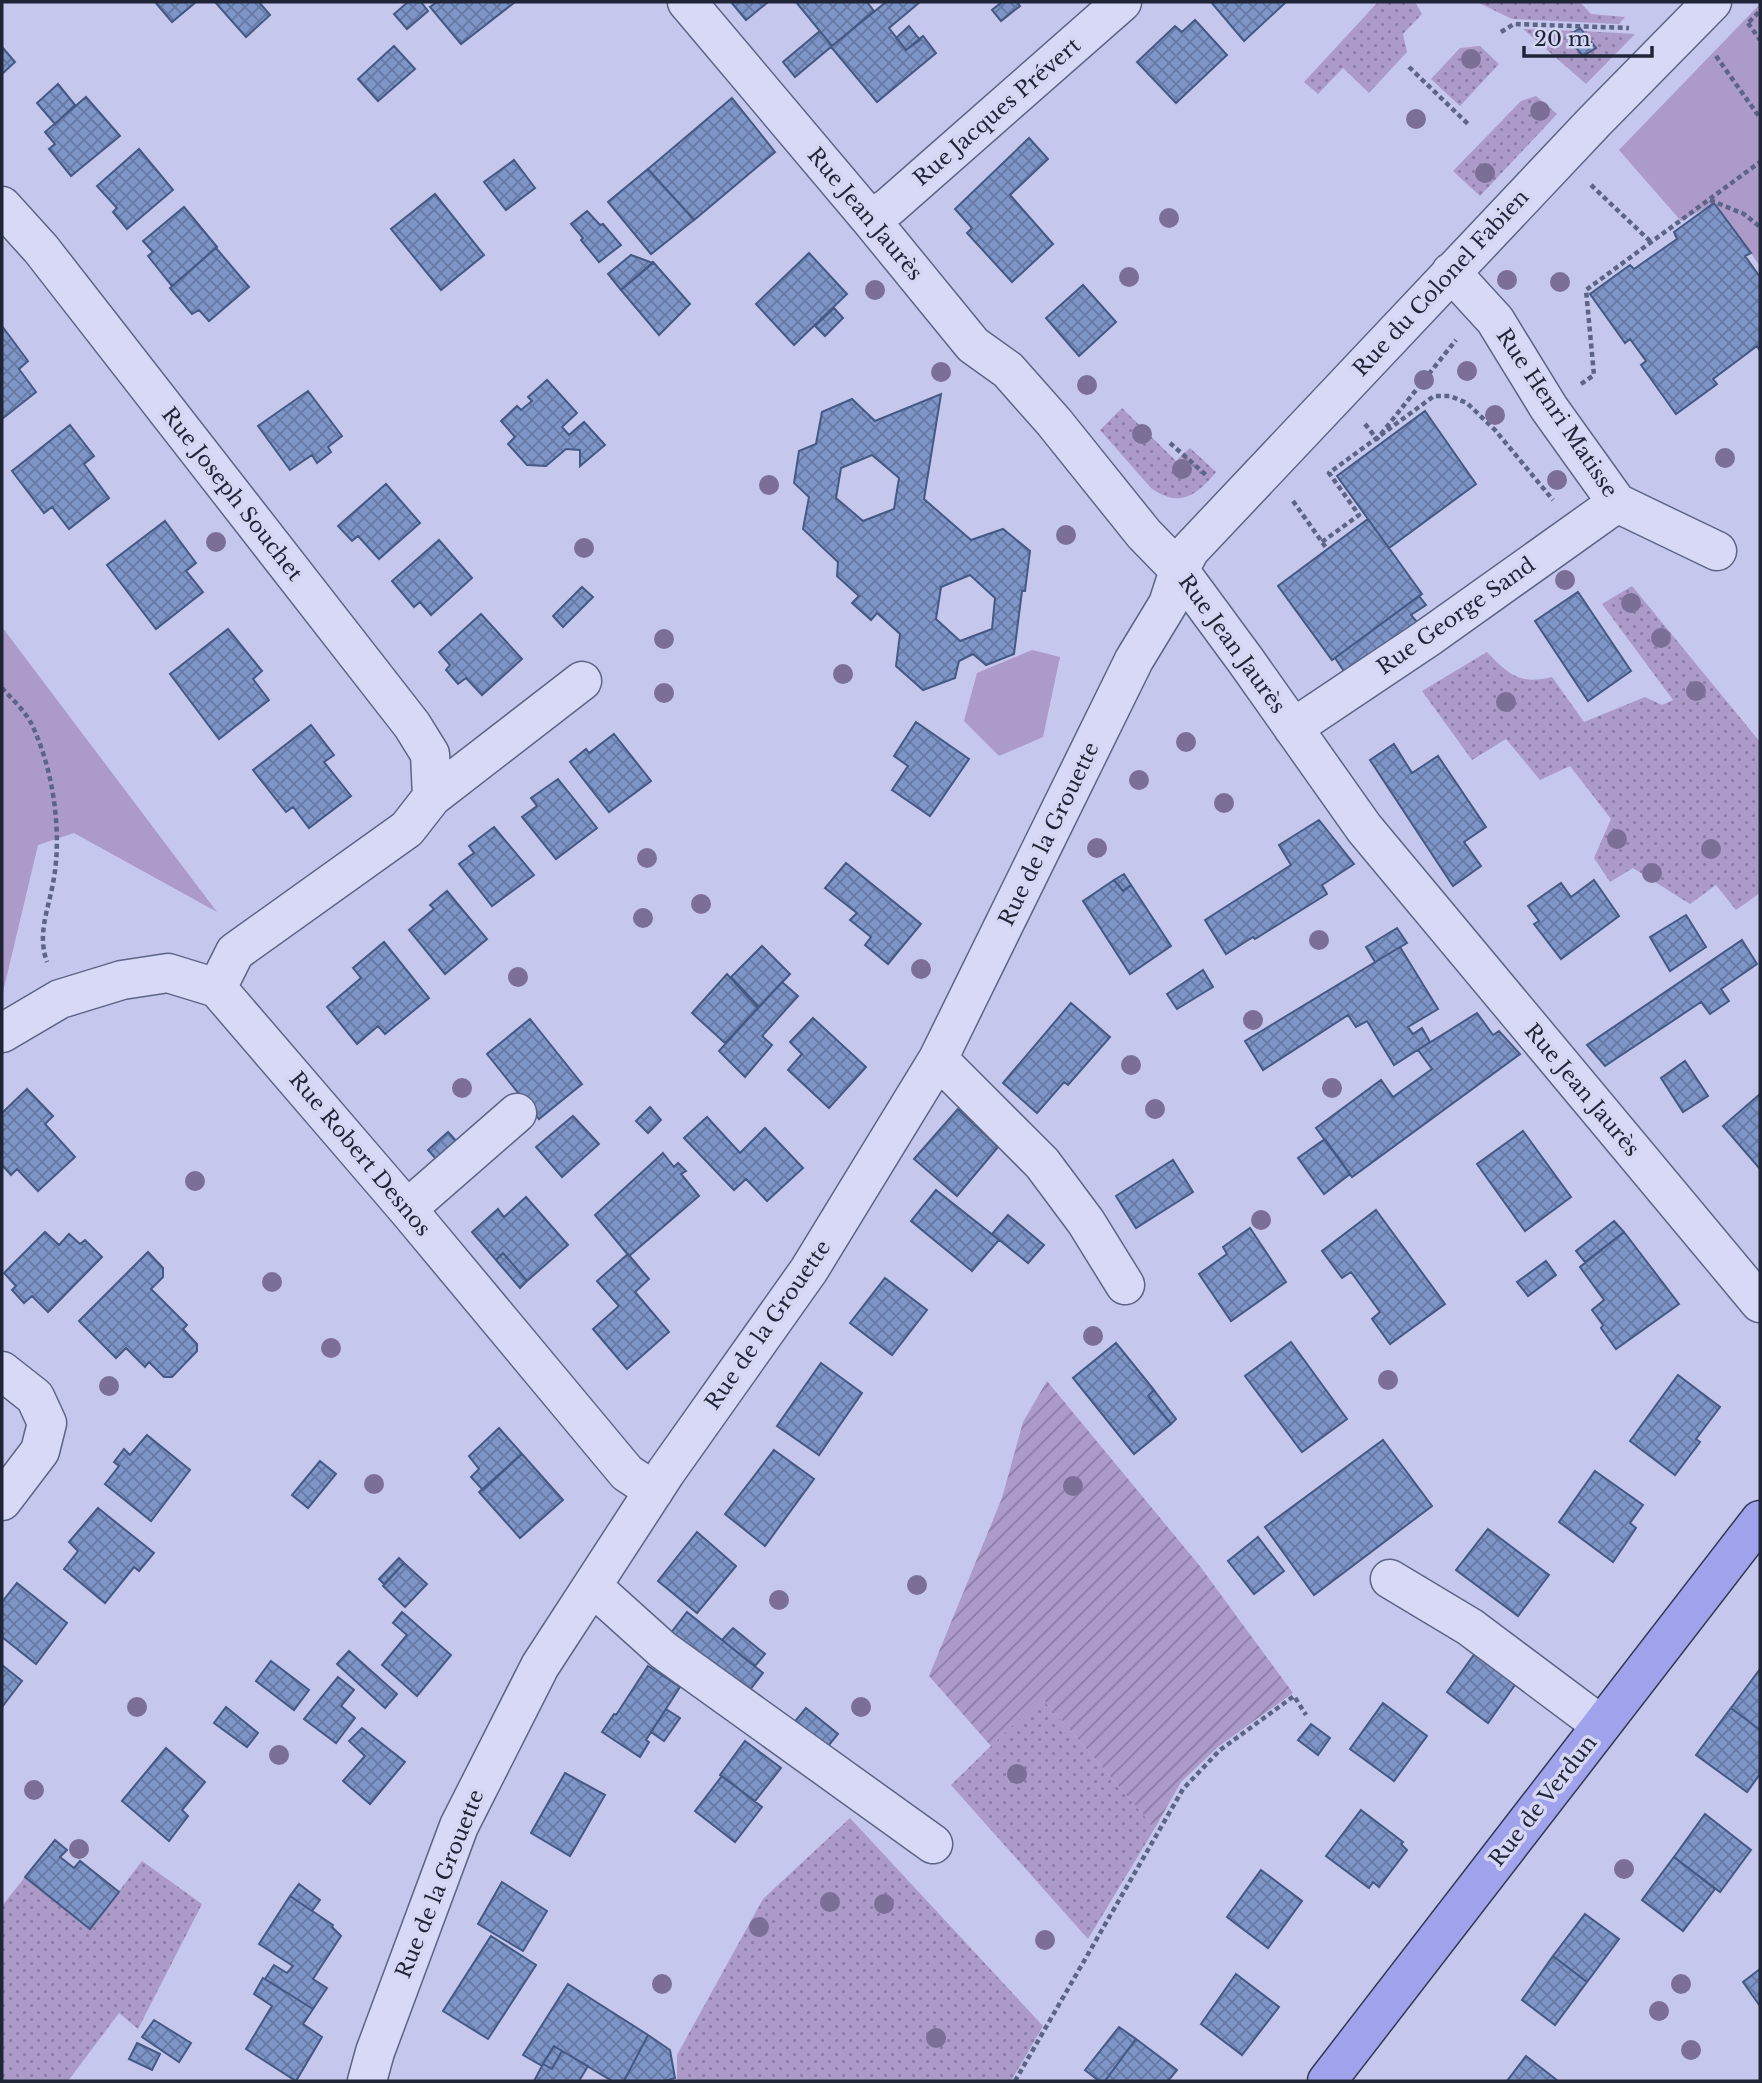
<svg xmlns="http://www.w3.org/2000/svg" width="1762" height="2083" font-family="'Libre Baskerville',serif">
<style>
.grass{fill:url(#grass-dots)}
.park{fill:#ac9ac9}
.garden{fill:url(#garden-furrows)}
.building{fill:url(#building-cross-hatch);stroke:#445984;stroke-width:2;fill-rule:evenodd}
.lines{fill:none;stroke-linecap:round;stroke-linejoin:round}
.minor-casing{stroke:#5c6586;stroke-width:41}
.major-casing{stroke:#303a54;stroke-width:41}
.path{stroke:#5c6586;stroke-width:4.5;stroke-dasharray:5 3.5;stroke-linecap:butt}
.minor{stroke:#d8d9f7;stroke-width:38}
.major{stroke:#a0a3ec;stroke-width:38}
.tree{fill:#7b6f97}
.labels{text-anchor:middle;stroke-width:7;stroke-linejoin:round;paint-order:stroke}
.street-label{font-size:21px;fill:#1f2537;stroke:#d5d5f4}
</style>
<defs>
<pattern id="grass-dots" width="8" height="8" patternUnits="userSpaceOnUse" patternTransform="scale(1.75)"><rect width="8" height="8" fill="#ac9ac9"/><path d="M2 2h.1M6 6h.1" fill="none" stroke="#8b7da4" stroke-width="1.8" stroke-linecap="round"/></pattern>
<pattern id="garden-furrows" width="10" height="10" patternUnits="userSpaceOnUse" patternTransform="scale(1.75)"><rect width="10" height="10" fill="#ac9ac9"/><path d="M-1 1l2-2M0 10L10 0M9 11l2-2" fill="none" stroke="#8b7da4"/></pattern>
<pattern id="building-cross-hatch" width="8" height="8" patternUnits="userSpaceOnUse" patternTransform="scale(1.75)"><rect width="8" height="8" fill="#7e95c8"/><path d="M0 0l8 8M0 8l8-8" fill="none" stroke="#6779a3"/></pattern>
</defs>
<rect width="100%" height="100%" fill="#c6c7ec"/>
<!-- grass -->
<path class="grass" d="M1378,2H1415L1422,14L1403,34L1407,52L1369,93L1343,68L1318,94L1304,82Z
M1477,2H1580L1591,14L1625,17L1619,24L1512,19Z
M1523,29L1576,31L1567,37L1583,56L1596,48L1583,31L1635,34L1586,84Z
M1480,46L1499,64L1460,106L1431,79L1460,48Z
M1536,96L1557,114L1480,196L1453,171L1521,101Z
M1122,408L1176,461L1190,448L1216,472C1197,495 1180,509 1151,488L1100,430Z
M1632,586L1760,742V893L1736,910L1716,885L1690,904L1633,868L1610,882L1594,858L1611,819L1570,766L1540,780L1506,739L1472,760L1422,691L1487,652C1509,675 1520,685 1552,677L1584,722L1645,697L1662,705L1673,700L1602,604Z
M1041,1697L1155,1828L1088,1939L951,1785Z
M850,1818L1043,2026L1011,2081H677V2055L763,1899Z
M142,1861L202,1904L138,2029L119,2013L68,2081H2V1906L25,1877L90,1929Z"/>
<!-- park -->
<path class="park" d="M1760,4V266L1715,203L1681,221L1619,150Z
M2,627L217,912L74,833L38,845L2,996Z
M1032,650L1060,657L1043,737L999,756L964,721L977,673Z"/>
<!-- garden -->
<path class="garden" d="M1047,1381L1199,1565L1293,1693L1219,1746L1181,1782L1155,1828L1042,1698L991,1746L929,1676L1002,1498L1023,1422Z"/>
<!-- building -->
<path class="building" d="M155,2H196L172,22Z
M215,2H259L270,15L246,37Z
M408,2H421L428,11L407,29L394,14Z
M437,2H515L461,44L430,7Z
M731,2H768L746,20Z
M796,2H867L874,11L832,46Z
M886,2H920L889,28L906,50L923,36L936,53L877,102L831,47Z
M1002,2H1017L1020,6L1001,21L992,10Z
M1211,2H1286L1244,41Z
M1195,20L1227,55L1176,103L1137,62L1175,26L1182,32Z
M909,26L920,40L906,50L896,38Z
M1580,28L1596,48L1583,56L1567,37Z
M820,31L832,46L795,77L783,62Z
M394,46L415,69L378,101L358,79Z
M2,47L15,62L2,74Z
M58,84L75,105L55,124L37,103Z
M86,97L120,136L71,176L49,149L55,144L45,132Z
M732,98L775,152L694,220L648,169Z
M1029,138L1048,159L1010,195L1053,244L1012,282L967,233L972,228L955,209Z
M139,149L173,190L127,229L113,212L117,208L97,186Z
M514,160L535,188L506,210L484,182Z
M648,169L694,220L651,254L608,202Z
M435,194L484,255L441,290L391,229Z
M1714,203L1751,253L1745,256L1760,277V351L1757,346L1713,379L1717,384L1676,414L1641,365L1646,361L1630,339L1625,343L1590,294L1630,265L1634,269L1677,239L1674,232Z
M184,207L217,247L172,286L148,256L153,252L143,241Z
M587,211L600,225L603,224L621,245L599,262L581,240L583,238L571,224Z
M216,248L249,287L209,321L199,310L192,314L170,288Z
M809,253L847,294L794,345L756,304Z
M631,255L653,263L621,290L608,274Z
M653,262L690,304L659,335L621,290Z
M1083,285L1116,322L1079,356L1046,318Z
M834,308L843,318L825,336L815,326Z
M2,326L28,361L19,369L36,392L2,419Z
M547,380L577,413L562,427L569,435L584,422L605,445L580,466V450L566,449L546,466L527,465L508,444L515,437L501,421L517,406L521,410L532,401L528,397Z
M308,391L342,436L328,447L331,452L317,463L312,455L290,470L258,426Z
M941,394L924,499L971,540L1003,529L1030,551L1025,591H1022L1014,654L986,665L973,654L959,661L955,678L923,690L896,666L900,634L877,613L871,620L852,603L859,596L837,576L838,562L803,529L809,497L794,483L799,451L816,444L822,412L852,399L875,421ZM872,455L899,478L894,509L863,521L836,498L841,468ZM970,575L995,598L992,629L960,641L936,619L941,587Z
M1425,411L1476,484L1389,548L1337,476Z
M70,425L94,456L84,464L109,498L69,529L52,507L44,513L12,471Z
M386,484L420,523L379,559L358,536L352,541L338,526Z
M1368,519L1422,594L1332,660L1278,586Z
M165,521L196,563L186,571L203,592L156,629L107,565Z
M439,540L472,578L431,615L420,602L414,607L392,581Z
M582,587L593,597L563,627L553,616Z
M1578,592L1631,671L1588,701L1535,621Z
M1419,596L1426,605L1411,615L1417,622L1346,674L1335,658Z
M481,614L522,659L482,695L466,678L458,684L446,670L450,665L439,652Z
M228,629L262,671L253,679L269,700L219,739L170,674Z
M916,722L969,759L930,816L892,790L908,766L894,756Z
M311,725L334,755L324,762L351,796L309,828L293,807L286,812L253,770Z
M614,734L651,781L609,812L570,762L586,749L589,753Z
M1394,744L1412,773L1438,756L1486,827L1464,842L1481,866L1453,886L1370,760Z
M558,779L597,828L556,859L522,817L537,806L531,798Z
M1319,820L1354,864L1322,885L1327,894L1255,939L1253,937L1226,954L1205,920L1291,865L1279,845Z
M494,827L534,875L492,906L459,864L474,853L469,846Z
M846,863L921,924L888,964L865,945L871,937L850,920L857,913L825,888Z
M1124,874L1131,885L1123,891L1114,880Z
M1114,880L1123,891L1131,885L1171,946L1130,974L1083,901Z
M1594,880L1619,916L1561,959L1534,924L1539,921L1528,906L1561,883L1571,897Z
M447,891L487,939L445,974L409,930L434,909L430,905Z
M1686,915L1706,947L1670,971L1650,937Z
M1397,928L1407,943L1375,962L1366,947Z
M1742,940L1757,964L1721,989L1729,1001L1710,1014L1701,1002L1605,1066L1587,1045Z
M384,942L429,998L385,1034L378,1026L357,1044L327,1007L361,978L353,968Z
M762,946L790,974L759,1007L731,977Z
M1400,947L1438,1009L1408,1027L1413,1034L1422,1028L1430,1042L1394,1065L1367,1021L1356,1027L1348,1015L1263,1070L1245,1041Z
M1203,970L1213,987L1177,1009L1167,994Z
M727,974L758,1008L725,1043L692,1013Z
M782,982L798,996L762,1036L772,1045L745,1077L719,1051Z
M1071,1003L1110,1037L1068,1085L1064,1082L1037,1113L1003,1083Z
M1477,1013L1493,1035L1499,1031L1520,1054L1352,1177L1316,1128L1381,1080L1393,1097L1432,1069L1418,1050Z
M813,1018L866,1067L829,1108L788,1070L802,1054L790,1042Z
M530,1019L582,1084L539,1119L487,1054Z
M1685,1061L1708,1096L1683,1112L1661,1078Z
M27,1089L53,1116L45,1124L75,1157L38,1191L17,1169L11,1175L2,1165V1113Z
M1760,1094V1169L1723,1126Z
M650,1107L661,1120L648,1133L636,1121Z
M958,1109L998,1147L957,1196L914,1159Z
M573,1116L599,1144L562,1177L536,1147Z
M707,1117L740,1153L765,1128L803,1168L767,1201L746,1179L734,1190L684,1138Z
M1523,1131L1571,1197L1525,1231L1477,1164Z
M448,1132L459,1144L439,1162L428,1150Z
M1325,1139L1350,1174L1324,1194L1298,1158Z
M663,1153L674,1167L678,1163L686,1171L681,1174L699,1196L629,1256L595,1215Z
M1173,1160L1193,1192L1136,1228L1116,1196Z
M936,1190L999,1240L972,1271L911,1221Z
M526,1197L568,1245L527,1281L503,1253L496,1260L472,1232L498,1209L504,1217Z
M1376,1210L1445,1304L1390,1344L1372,1319L1380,1312L1351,1272L1342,1278L1322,1251Z
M1008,1215L1044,1245L1028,1263L992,1234Z
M1614,1221L1624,1232L1585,1262L1576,1251Z
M1250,1228L1286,1282L1231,1321L1199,1274L1227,1254L1223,1247Z
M45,1232L59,1245L69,1234L80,1244L85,1240L102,1257L48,1312L32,1296L24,1303L12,1290L16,1286L4,1273Z
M1624,1232L1679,1304L1616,1349L1601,1328L1603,1325L1592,1310L1604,1300L1580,1267Z
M148,1252L163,1268V1277L151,1289L187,1325L183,1329L197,1344V1351L172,1377H164L149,1362L145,1367L126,1348L116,1358L79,1321Z
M503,1253L527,1281L520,1288L496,1260Z
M628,1254L649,1279L635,1292L669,1332L627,1369L593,1329L619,1306L597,1281Z
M1546,1261L1556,1275L1528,1296L1517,1282Z
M885,1278L927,1310L892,1355L850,1323Z
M1291,1342L1347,1419L1302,1452L1245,1376Z
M1116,1343L1154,1390L1148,1396L1171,1424L1134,1454L1073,1378Z
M821,1363L862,1393L819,1455L777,1426Z
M1678,1375L1720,1407L1696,1439L1700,1442L1675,1475L1630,1441Z
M1154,1390L1176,1419L1171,1424L1148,1396Z
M499,1428L522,1454L483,1490L471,1477L479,1469L469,1456Z
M147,1435L190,1470L151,1521L105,1484L119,1466L114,1462L124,1449L130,1455Z
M1383,1440L1432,1506L1314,1595L1265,1527Z
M774,1450L814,1479L765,1546L725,1514Z
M522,1454L563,1500L520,1538L479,1492Z
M320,1461L336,1474L308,1508L292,1495Z
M1595,1471L1643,1505L1630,1523L1636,1528L1613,1562L1559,1522Z
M98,1508L154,1553L139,1571L134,1567L105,1603L64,1569L78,1551L69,1542Z
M1488,1529L1549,1575L1518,1616L1456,1570Z
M697,1532L736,1566L697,1613L658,1581Z
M1258,1537L1284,1571L1254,1594L1228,1561Z
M399,1558L404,1563L384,1584L379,1579Z
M404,1563L427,1584L405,1607L383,1586Z
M17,1583L67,1623L36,1664L2,1637V1602Z
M402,1612L451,1655L417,1696L382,1665L407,1635L393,1623Z
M687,1612L763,1673L743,1699L667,1638Z
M733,1628L765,1654L755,1666L722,1640Z
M349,1651L397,1694L385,1708L337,1664Z
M1476,1652L1517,1682L1488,1723L1447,1692Z
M271,1661L309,1690L294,1710L256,1681Z
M2,1665L22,1681L2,1707Z
M648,1666L680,1687L646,1740L649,1742L640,1757L602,1732L614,1714L616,1715Z
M1760,1669V1730L1731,1708Z
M338,1677L354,1690L341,1706L355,1718L336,1743L304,1719Z
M1383,1703L1427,1736L1394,1781L1350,1749Z
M226,1707L258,1733L247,1747L214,1723Z
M806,1708L838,1734L824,1751L792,1725Z
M1731,1708L1760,1730V1774L1747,1792L1696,1755Z
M666,1709L680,1718L664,1741L651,1732Z
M1311,1724L1330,1738L1318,1755L1298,1740Z
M362,1728L405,1762L370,1804L343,1781L365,1756L349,1741Z
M745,1741L781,1768L755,1801L720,1775Z
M166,1748L205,1782L182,1810L188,1816L169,1841L122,1801Z
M565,1773L605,1795L570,1856L531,1833Z
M722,1776L762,1807L735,1842L695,1811Z
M1361,1810L1403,1842L1401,1844L1407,1850L1379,1887L1373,1882L1369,1888L1326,1856Z
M1705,1814L1751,1850L1720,1892L1674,1857Z
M55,1840L67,1850L60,1857L74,1868L80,1861L119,1892L90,1929L25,1877Z
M1674,1857L1715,1889L1683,1931L1642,1900Z
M1261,1870L1302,1901L1268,1948L1227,1917Z
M502,1882L547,1911L523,1951L478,1924Z
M299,1884L320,1900L312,1911L290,1896Z
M290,1896L333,1925L332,1927L341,1936L313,1979L327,1988L313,2009L265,1979L274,1965L287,1973L293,1966L259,1944Z
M1585,1914L1619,1939L1587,1982L1553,1956Z
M491,1936L536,1965L488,2039L443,2011Z
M1553,1956L1587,1982L1555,2025L1522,2000Z
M1760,1969V2006L1743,1982Z
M1236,1974L1279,2007L1242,2055L1201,2024Z
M263,1978L313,2009L303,2024L322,2037L296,2081L246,2049L272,2006L254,1994Z
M568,1984L648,2035L624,2081H612L554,2046L542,2066L523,2055Z
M154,2020L191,2043L179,2062L142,2037Z
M1119,2027L1136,2039L1105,2081H1099L1085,2070Z
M648,2035L670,2050L675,2078L665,2081H624Z
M1136,2039L1177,2070L1168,2081H1105Z
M137,2043L160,2054L152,2070L129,2059Z
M554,2046L562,2051L552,2069L543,2064Z
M562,2051L588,2066L579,2081H534L543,2064L552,2069Z
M1526,2056L1558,2081H1507Z"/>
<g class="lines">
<defs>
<path id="minor" d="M687,2L870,219L973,345L1008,370L1054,422L1144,534L1179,570L1246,661L1364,828L1760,1303
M2,206L41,249L412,725L430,754L432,797L407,829L235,952L217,988
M870,219L889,207L1122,2
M1451,272L1495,320L1549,408L1617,503L1717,551
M1293,728L1426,639L1617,503
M432,797L582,681
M2,1033L60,999L122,980L168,973L217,988L407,1209L627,1473L654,1491
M938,1059L1042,1163L1086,1222L1125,1285
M407,1209L517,1113
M2,1371L35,1397L47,1423L40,1451L2,1501
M1390,1579L1470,1627L1601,1725
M592,1586L663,1650L933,1844
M367,2081L375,2052L459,1826L540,1666L666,1472L809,1270L938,1059L1134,660L1168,604L1179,570L1190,550L1595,121L1712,2"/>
<path id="major" d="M1327,2081L1760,1520"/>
</defs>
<!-- minor casing -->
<use href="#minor" class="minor-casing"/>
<!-- major casing -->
<use href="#major" class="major-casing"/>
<!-- path -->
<path class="path" d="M1749,22L1760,11
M1748,23L1760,40
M1501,32L1514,24L1629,28
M1716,56L1760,118
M1409,67L1468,124
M1591,185L1651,242
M1710,200L1744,214L1760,227
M1581,384L1594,375L1586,290L1760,162
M1365,424L1377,439L1456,340
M1170,443L1206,475
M1293,501L1327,549
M1322,542L1359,515L1329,473L1434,396H1450L1467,403L1495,430L1553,500
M2,688C11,698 23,709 30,721C53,766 63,833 53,883C48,911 37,934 47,962
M1015,2081L1183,1789L1220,1750L1294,1696L1306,1715"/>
<!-- minor -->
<use href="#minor" class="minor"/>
<!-- major -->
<use href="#major" class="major"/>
</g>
<!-- trees -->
<g class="tree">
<circle cx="1471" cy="59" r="10"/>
<circle cx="1540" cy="111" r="10"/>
<circle cx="1416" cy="119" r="10"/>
<circle cx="1485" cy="173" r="10"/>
<circle cx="1169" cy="218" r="10"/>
<circle cx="1129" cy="277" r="10"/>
<circle cx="1507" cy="280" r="10"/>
<circle cx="1560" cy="282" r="10"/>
<circle cx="875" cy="290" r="10"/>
<circle cx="1467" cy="371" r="10"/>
<circle cx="941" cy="372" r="10"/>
<circle cx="1424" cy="380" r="10"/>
<circle cx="1087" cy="385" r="10"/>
<circle cx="1495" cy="415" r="10"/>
<circle cx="1142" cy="434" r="10"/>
<circle cx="1725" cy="458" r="10"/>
<circle cx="1182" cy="469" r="10"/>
<circle cx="1557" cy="480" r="10"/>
<circle cx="769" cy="485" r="10"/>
<circle cx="1066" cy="535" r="10"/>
<circle cx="216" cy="542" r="10"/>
<circle cx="584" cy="548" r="10"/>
<circle cx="1565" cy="580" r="10"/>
<circle cx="1631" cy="603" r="10"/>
<circle cx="1661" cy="638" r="10"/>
<circle cx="664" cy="639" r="10"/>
<circle cx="843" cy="674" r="10"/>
<circle cx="1696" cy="691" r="10"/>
<circle cx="664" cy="693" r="10"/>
<circle cx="1506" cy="702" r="10"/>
<circle cx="1186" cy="742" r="10"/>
<circle cx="1139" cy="780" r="10"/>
<circle cx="1224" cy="803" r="10"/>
<circle cx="1617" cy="839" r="10"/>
<circle cx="1097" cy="848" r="10"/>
<circle cx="1711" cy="849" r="10"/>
<circle cx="647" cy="858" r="10"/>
<circle cx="1652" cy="873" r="10"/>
<circle cx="701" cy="904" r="10"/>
<circle cx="643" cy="918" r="10"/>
<circle cx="1319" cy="940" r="10"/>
<circle cx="921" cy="969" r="10"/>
<circle cx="518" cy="977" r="10"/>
<circle cx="1253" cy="1020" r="10"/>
<circle cx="1131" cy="1065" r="10"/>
<circle cx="462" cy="1088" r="10"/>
<circle cx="1332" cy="1088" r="10"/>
<circle cx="1155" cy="1109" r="10"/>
<circle cx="195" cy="1181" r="10"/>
<circle cx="1261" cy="1220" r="10"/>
<circle cx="272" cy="1282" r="10"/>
<circle cx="1093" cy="1336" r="10"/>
<circle cx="331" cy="1348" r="10"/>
<circle cx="1388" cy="1380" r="10"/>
<circle cx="109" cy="1386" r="10"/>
<circle cx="374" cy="1484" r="10"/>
<circle cx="1073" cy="1486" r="10"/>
<circle cx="917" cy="1585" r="10"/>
<circle cx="779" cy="1600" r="10"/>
<circle cx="137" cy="1707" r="10"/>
<circle cx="861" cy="1707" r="10"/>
<circle cx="279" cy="1755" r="10"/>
<circle cx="1017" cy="1774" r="10"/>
<circle cx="34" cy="1790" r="10"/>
<circle cx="79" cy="1849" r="10"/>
<circle cx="1624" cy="1869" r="10"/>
<circle cx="830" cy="1902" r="10"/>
<circle cx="884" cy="1904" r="10"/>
<circle cx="759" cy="1927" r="10"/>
<circle cx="1045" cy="1940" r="10"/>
<circle cx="662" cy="1984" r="10"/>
<circle cx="1681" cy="1984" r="10"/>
<circle cx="1659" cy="2011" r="10"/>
<circle cx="936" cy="2038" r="10"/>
<circle cx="1691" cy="2050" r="10"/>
</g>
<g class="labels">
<!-- street labels -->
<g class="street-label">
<text transform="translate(997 112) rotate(-41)" y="7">Rue Jacques Prévert</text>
<text transform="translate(865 214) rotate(50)" y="7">Rue Jean Jaurès</text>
<text transform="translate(1441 283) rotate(-47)" y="7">Rue du Colonel Fabien</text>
<text transform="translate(1557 413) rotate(56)" y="7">Rue Henri Matisse</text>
<text transform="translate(232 494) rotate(52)" y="7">Rue Joseph Souchet</text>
<text transform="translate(1456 616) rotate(-35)" y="7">Rue George Sand</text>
<text transform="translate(1232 644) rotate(54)" y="7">Rue Jean Jaurès</text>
<text transform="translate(1049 834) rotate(-64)" y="7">Rue de la Grouette</text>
<text transform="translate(1582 1090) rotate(50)" y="7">Rue Jean Jaurès</text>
<text transform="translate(360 1154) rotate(50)" y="7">Rue Robert Desnos</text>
<text transform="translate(768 1325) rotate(-55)" y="7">Rue de la Grouette</text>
<text transform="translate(1543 1801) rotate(-52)" y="7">Rue de Verdun</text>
<text transform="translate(440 1884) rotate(-68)" y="7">Rue de la Grouette</text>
</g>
</g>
<!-- border -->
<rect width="1762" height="2083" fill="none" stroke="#1f2537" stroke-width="7"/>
<!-- scale -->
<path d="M1524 46v10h128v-10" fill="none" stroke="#1f2537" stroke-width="3.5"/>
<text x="1534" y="46" font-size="21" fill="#1f2537" stroke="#d5d5f4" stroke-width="5" paint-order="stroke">20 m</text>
</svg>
